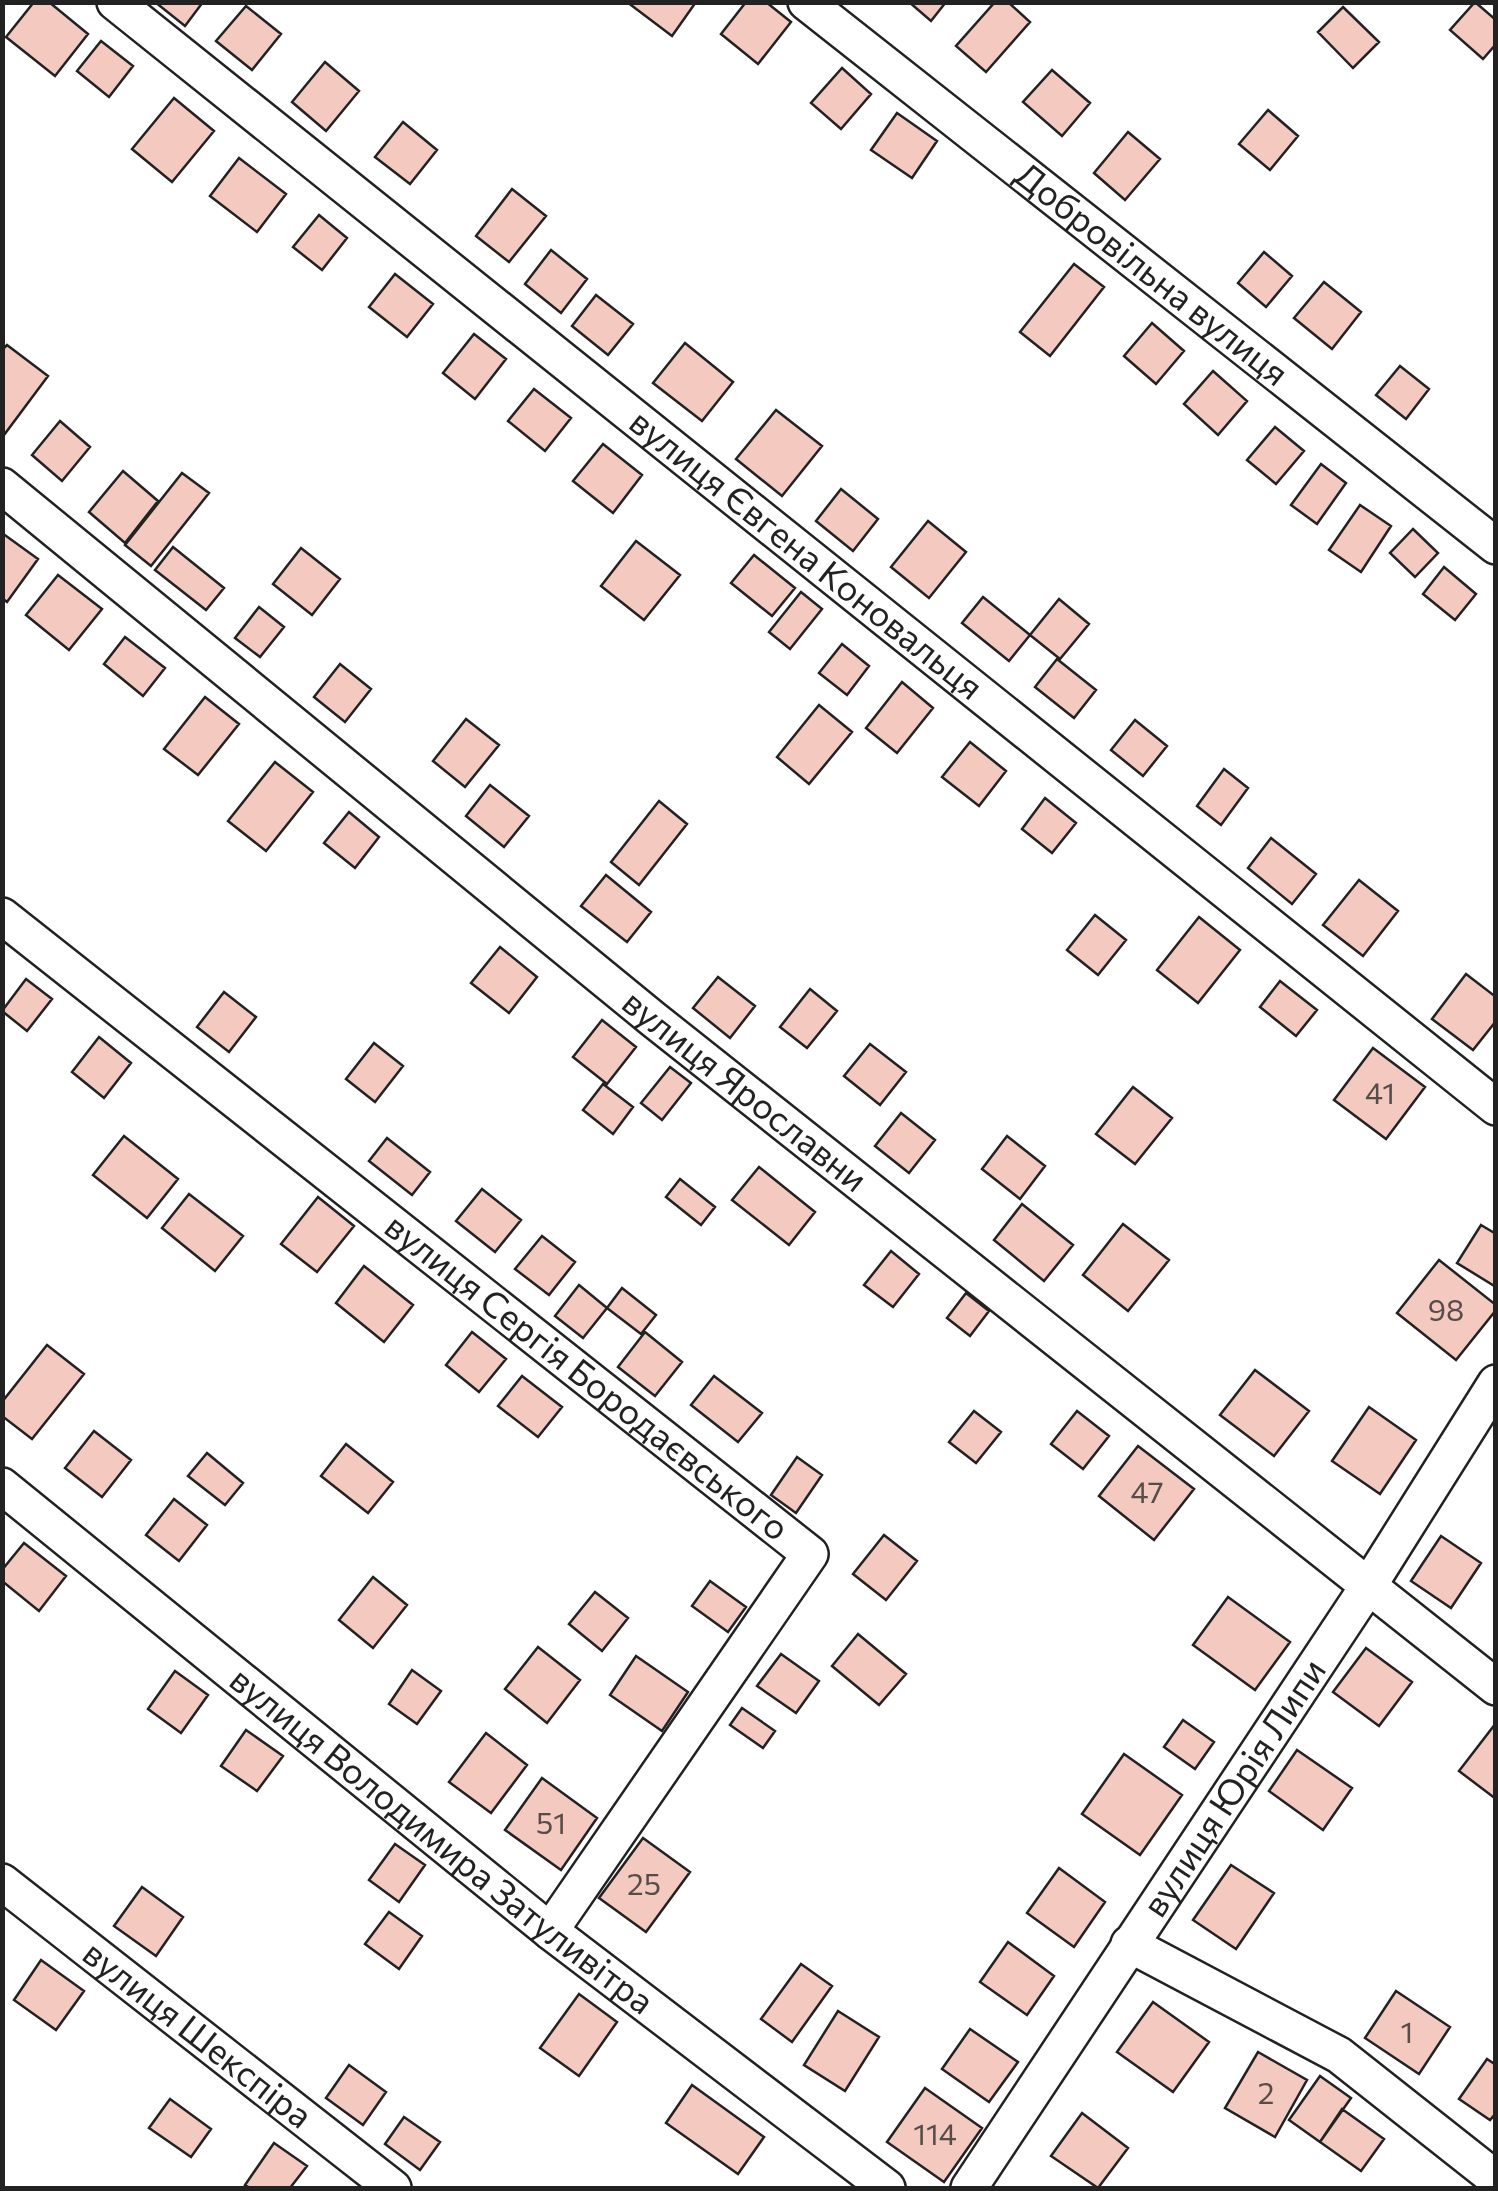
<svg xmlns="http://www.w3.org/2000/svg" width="1498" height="2191" font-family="Commissioner,sans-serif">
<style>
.building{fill:#f3c9c0;stroke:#222;stroke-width:2.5}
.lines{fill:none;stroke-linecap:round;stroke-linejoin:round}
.minor-casing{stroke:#222;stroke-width:40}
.minor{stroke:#fff;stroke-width:35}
.labels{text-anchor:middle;stroke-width:8;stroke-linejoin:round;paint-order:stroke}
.number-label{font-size:30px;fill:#564c4a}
.street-label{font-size:35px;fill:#222;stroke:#fff}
</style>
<rect width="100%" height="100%" fill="#fff"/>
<!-- building -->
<path class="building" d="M34,2H49L88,34L55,76L6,37Z
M155,2H203L185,26Z
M627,2H696L672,36Z
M746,2H766L791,22L758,64L721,34Z
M909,2H946L931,21Z
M995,2H1008L1030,22L986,72L956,46Z
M1475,2L1496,20V44L1483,59L1450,30Z
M246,6L281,34L252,70L216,41Z
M1343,7L1379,42L1353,68L1318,32Z
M101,41L133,66L109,97L77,71Z
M325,62L359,91L326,131L292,102Z
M842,68L871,94L841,129L811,103Z
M1052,70L1090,103L1062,136L1023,102Z
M174,98L214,131L172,182L132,149Z
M1268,110L1298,136L1270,170L1239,144Z
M897,113L937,141L912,178L871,150Z
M403,122L437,150L410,184L375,157Z
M1128,132L1160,159L1125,200L1094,173Z
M239,158L286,194L257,232L210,196Z
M512,189L546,216L509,262L476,236Z
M319,215L347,238L322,270L293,247Z
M551,250L587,279L561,313L525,284Z
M1264,252L1292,276L1266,307L1238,283Z
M1074,264L1104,287L1050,356L1020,332Z
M395,274L433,304L407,337L369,307Z
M1324,282L1361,312L1332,349L1294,318Z
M596,295L633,324L608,355L572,326Z
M1152,323L1184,351L1156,384L1124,356Z
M474,334L506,359L475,399L443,373Z
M685,343L733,382L702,421L653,383Z
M7,345L48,376L4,435L2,433V350Z
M1400,366L1429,389L1406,419L1376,395Z
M1213,371L1247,401L1218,435L1184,404Z
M534,389L571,418L545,451L508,421Z
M776,410L822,446L782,496L736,459Z
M60,421L90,447L62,481L32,455Z
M1275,427L1304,451L1276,484L1247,460Z
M603,444L642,475L613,513L573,481Z
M1321,464L1346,483L1317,524L1291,505Z
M123,471L158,501L125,543L89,512Z
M182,473L209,493L151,566L125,545Z
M841,489L878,519L853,551L816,521Z
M1360,505L1391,526L1361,572L1329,550Z
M928,521L966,552L929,598L891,567Z
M1413,529L1438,553L1415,577L1390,553Z
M2,533L38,559L7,602L2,598Z
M636,541L680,575L644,620L601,586Z
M173,547L224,588L206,610L155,570Z
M301,548L340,579L312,615L273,584Z
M754,555L795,588L772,616L731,583Z
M1444,567L1476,594L1455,620L1423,594Z
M58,575L102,609L69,650L26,615Z
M801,592L822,609L790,649L769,632Z
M983,597L1030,635L1009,661L962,623Z
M1059,599L1089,624L1060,659L1030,635Z
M259,607L284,627L260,657L235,638Z
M125,637L165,668L143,696L104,664Z
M842,644L869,666L847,695L819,673Z
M1057,659L1096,690L1074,718L1035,687Z
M340,664L371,689L345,722L314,697Z
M902,682L933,708L897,753L866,728Z
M205,697L239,724L198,775L164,749Z
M819,705L852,732L809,784L777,757Z
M466,719L499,745L465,787L433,761Z
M1135,720L1167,746L1143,776L1111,750Z
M970,742L1006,771L979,806L942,777Z
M275,762L313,792L266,851L228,821Z
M1224,769L1248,788L1221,825L1197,806Z
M490,785L529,816L504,847L466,816Z
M1045,798L1076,823L1052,853L1022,829Z
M659,801L687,824L639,885L611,862Z
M349,812L379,837L355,868L324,843Z
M1271,838L1316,874L1292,904L1248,868Z
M606,875L651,912L627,942L581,906Z
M1359,880L1398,911L1363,956L1323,925Z
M1095,915L1126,940L1098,975L1067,950Z
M1199,917L1240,950L1198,1003L1157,970Z
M500,947L537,977L509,1013L471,983Z
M1466,974L1496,997V1021L1473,1050L1432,1019Z
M718,977L755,1006L730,1038L693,1008Z
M26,979L52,999L27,1031L2,1011Z
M1280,981L1317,1010L1296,1036L1260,1007Z
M810,989L837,1011L807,1048L780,1027Z
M224,992L256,1017L229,1052L197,1027Z
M602,1020L636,1047L607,1084L573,1057Z
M99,1037L131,1063L104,1098L72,1072Z
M374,1043L403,1066L375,1102L346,1079Z
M870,1044L906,1072L880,1105L844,1076Z
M1373,1048L1425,1087L1386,1139L1334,1100Z
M670,1067L691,1083L662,1120L641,1103Z
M603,1084L633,1107L613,1134L583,1110Z
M1133,1087L1172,1118L1135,1164L1096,1134Z
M901,1113L935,1140L909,1173L875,1146Z
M124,1136L178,1179L147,1218L93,1175Z
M1007,1136L1045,1166L1020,1199L982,1169Z
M387,1138L430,1172L412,1195L369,1161Z
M759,1167L815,1212L789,1245L732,1200Z
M680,1179L715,1207L701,1225L666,1197Z
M482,1189L521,1220L495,1252L456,1221Z
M189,1194L243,1236L215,1271L162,1228Z
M318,1197L354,1226L317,1272L281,1244Z
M1022,1204L1073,1245L1044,1281L994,1240Z
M1123,1224L1169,1260L1128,1311L1083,1275Z
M1481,1225L1496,1234V1287L1457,1263Z
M542,1236L575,1262L549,1295L515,1269Z
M891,1251L919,1274L893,1307L864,1285Z
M1439,1260L1496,1305V1310L1456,1360L1397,1313Z
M364,1266L413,1305L384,1342L336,1303Z
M579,1285L607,1308L583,1338L555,1316Z
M622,1288L656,1315L641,1334L607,1308Z
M966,1293L989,1311L970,1336L947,1318Z
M472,1332L506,1359L479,1392L446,1365Z
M645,1332L682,1362L655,1396L618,1367Z
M47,1345L84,1374L32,1439L2,1416V1402Z
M1255,1370L1309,1411L1274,1456L1220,1415Z
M522,1376L562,1407L538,1437L498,1406Z
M714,1376L762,1413L738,1442L691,1405Z
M1369,1407L1416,1440L1380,1494L1332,1461Z
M974,1411L1001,1432L976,1463L949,1442Z
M1077,1411L1109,1436L1083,1469L1051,1444Z
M94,1431L131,1460L102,1497L65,1468Z
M346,1444L393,1482L368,1513L321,1476Z
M1138,1446L1194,1489L1154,1540L1099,1496Z
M207,1453L243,1483L225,1505L188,1476Z
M797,1457L822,1475L796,1513L771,1495Z
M174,1499L207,1525L179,1561L146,1535Z
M884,1535L917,1561L886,1600L853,1574Z
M1441,1536L1481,1563L1451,1608L1411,1581Z
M24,1543L66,1576L39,1611L2,1581V1570Z
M373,1577L407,1605L373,1648L339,1620Z
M710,1581L746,1607L728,1632L692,1606Z
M595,1592L628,1618L602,1651L569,1624Z
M1228,1597L1290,1642L1255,1690L1193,1645Z
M858,1634L906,1674L879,1705L832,1666Z
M538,1647L580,1680L547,1723L505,1689Z
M1366,1648L1412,1682L1379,1726L1333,1692Z
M781,1654L819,1681L796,1713L757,1686Z
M636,1656L688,1692L662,1731L610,1695Z
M412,1670L441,1691L417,1724L389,1704Z
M175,1671L208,1695L181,1733L148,1709Z
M742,1708L775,1731L763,1748L730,1725Z
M1183,1720L1214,1742L1195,1769L1164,1747Z
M1496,1723V1799L1459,1771Z
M246,1730L283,1756L257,1791L221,1766Z
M486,1733L527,1765L491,1813L449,1782Z
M1297,1750L1352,1788L1323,1830L1269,1791Z
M1124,1754L1182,1795L1140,1855L1082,1814Z
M542,1778L597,1818L561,1870L505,1830Z
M643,1838L690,1872L646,1932L599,1898Z
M395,1844L425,1865L399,1902L369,1880Z
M1231,1865L1274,1893L1236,1949L1193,1920Z
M1059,1868L1105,1902L1074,1947L1027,1913Z
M142,1887L183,1917L156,1956L114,1926Z
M389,1912L422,1936L399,1969L365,1944Z
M1008,1942L1054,1976L1027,2015L980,1982Z
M41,1960L84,1991L56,2030L14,2000Z
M801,1964L832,1986L792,2042L761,2019Z
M1396,1991L1450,2027L1419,2074L1365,2038Z
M579,1994L617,2022L579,2076L540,2048Z
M1153,2002L1209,2042L1173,2092L1117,2052Z
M838,2011L879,2037L845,2091L804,2065Z
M970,2029L1018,2062L989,2102L942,2069Z
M1258,2052L1307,2080L1275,2137L1225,2108Z
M1487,2059L1496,2065V2113L1490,2120L1459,2099Z
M349,2065L386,2092L363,2125L326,2098Z
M1320,2076L1351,2098L1320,2142L1289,2120Z
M692,2085L764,2137L738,2174L666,2123Z
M925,2088L982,2128L944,2182L887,2142Z
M170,2099L211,2129L191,2157L149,2128Z
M1342,2109L1384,2139L1361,2171L1320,2142Z
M1082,2113L1128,2148L1098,2188L1051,2156Z
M404,2117L440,2142L420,2170L385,2144Z
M274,2143L307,2166L290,2188H250L245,2185Z"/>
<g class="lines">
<defs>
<g id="minor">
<path id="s1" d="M115,2L1496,1107"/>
<path id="s2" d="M806,2L1496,546"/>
<path id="s3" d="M2,486L653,1019L1496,1687"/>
<path id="s4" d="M2,916L810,1554L550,1931"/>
<path id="s5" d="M2,1486L550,1931L887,2188"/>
<path id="s6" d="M2,1882L393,2188"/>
<path d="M1129,1944L1339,2055L1496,2179"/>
<path id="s7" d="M969,2188L1369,1585L1496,1383"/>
</g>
</defs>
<!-- minor casing -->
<use href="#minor" class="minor-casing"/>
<!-- minor -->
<use href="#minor" class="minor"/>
</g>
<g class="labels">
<!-- number labels -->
<g class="number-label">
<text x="1380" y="1104">41</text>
<text x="1446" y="1321">98</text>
<text x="1147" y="1503">47</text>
<text x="551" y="1834">51</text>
<text x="644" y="1895">25</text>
<text x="1407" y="2043">1</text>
<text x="1266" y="2104">2</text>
<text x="935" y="2145">114</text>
</g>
<!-- street labels -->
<g class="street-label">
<text dy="12" stroke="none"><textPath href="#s2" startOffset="440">Добровільна вулиця</textPath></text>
<text dy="12" stroke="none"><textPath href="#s1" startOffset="885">вулиця Євгена Коновальця</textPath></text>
<text dy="12" stroke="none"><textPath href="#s3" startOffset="958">вулиця Ярославни</textPath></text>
<text dy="12" stroke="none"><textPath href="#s4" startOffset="745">вулиця Сергія Бородаєвського</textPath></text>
<text dy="12" stroke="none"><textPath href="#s7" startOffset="480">вулиця Юрія Липи</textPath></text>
<text dy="12" stroke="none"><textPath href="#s5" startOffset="565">вулиця Володимира Затуливітра</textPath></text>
<text dy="12" stroke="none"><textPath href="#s6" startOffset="248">вулиця Шекспіра</textPath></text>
</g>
</g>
<!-- border -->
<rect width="1498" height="2191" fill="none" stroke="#222222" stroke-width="10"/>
</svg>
